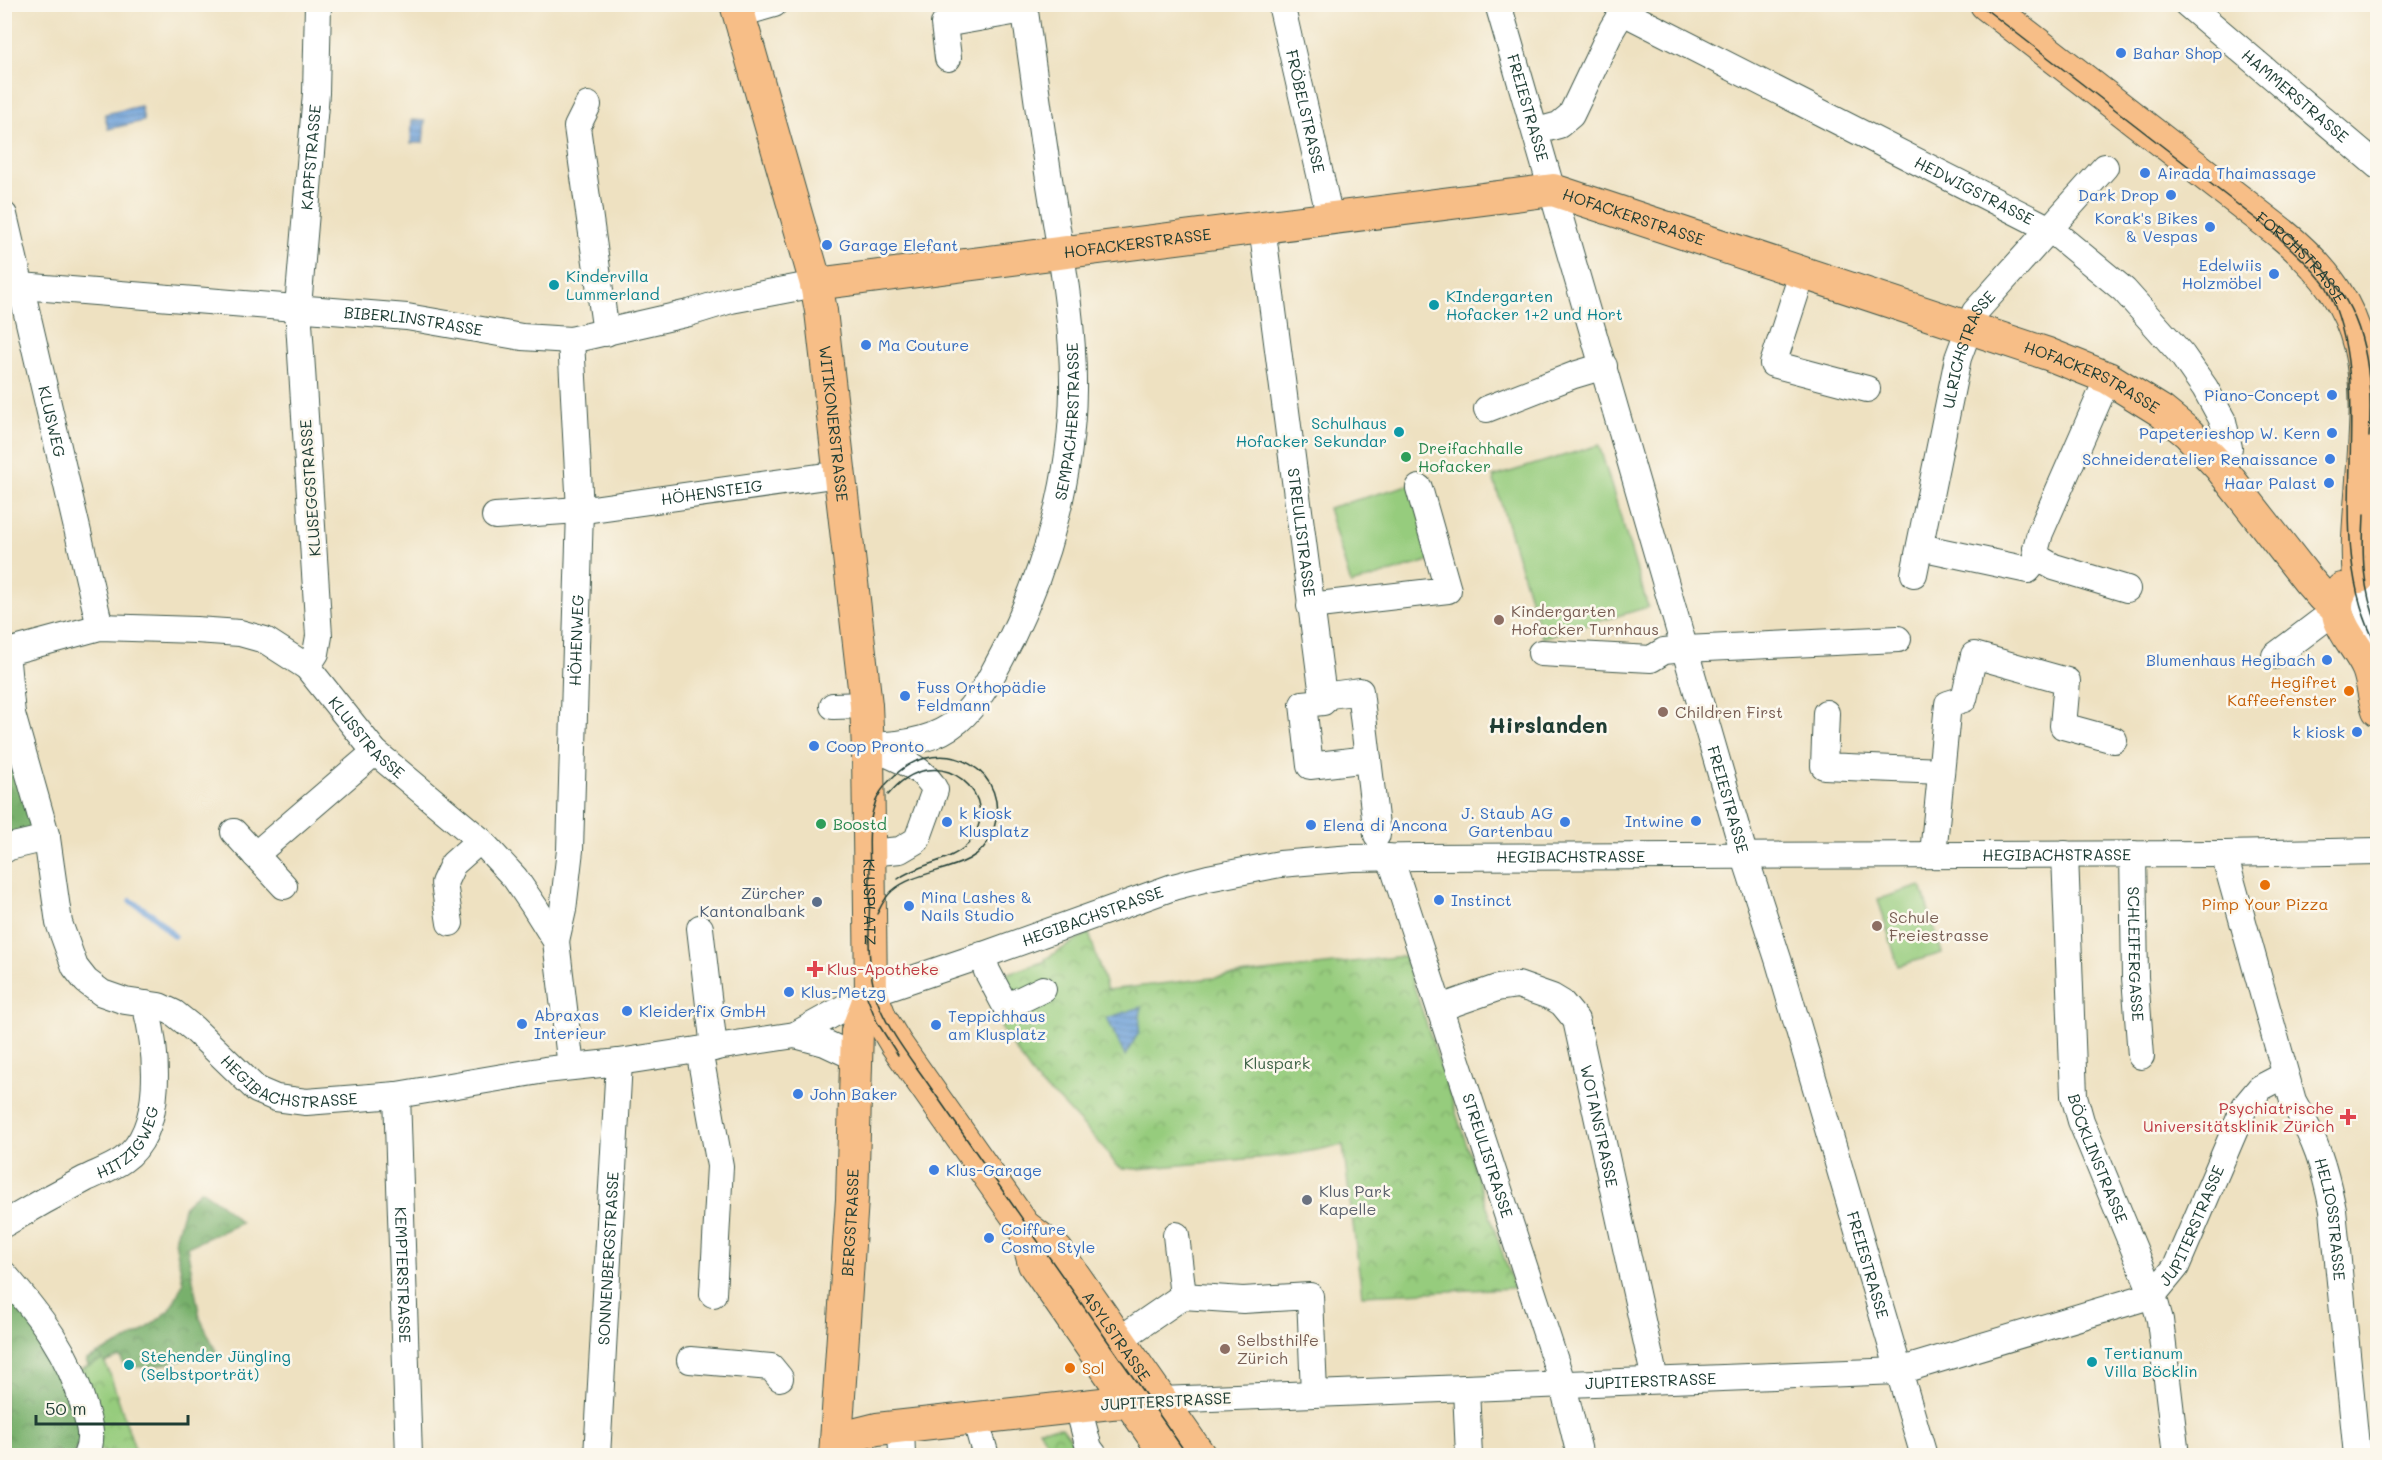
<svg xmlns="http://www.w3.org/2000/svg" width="2382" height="1460" font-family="Mali,sans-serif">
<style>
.forest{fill:url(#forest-crowns);stroke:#4c7650;stroke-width:1.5}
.park{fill:url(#park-crowns);stroke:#5a8458;stroke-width:1.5}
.pitch{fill:#96cc7d;stroke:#5a8458;stroke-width:1.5}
.water{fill:url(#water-rules);stroke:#466e86;stroke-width:1.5}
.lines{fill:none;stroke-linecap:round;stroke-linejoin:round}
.stream{stroke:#6da0d9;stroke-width:6}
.minor-casing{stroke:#3e5649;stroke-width:28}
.major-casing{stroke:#3e5649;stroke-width:34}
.minor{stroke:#fff;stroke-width:26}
.major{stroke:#f7be87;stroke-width:32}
.tram{stroke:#1f3d34;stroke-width:1.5}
.shop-dot{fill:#3f7fe0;stroke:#fbf7ec;stroke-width:2}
.culture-dot{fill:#0f9aa8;stroke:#fbf7ec;stroke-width:2}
.leisure-dot{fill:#2e9e5b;stroke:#fbf7ec;stroke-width:2}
.education-dot{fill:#8d6e63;stroke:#fbf7ec;stroke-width:2}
.food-dot{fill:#e8710a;stroke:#fbf7ec;stroke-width:2}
.service-dot{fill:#5c6f8a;stroke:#fbf7ec;stroke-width:2}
.health-dot{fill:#e0444e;stroke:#fbf7ec;stroke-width:2}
.worship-dot{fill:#6b7280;stroke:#fbf7ec;stroke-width:2}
.labels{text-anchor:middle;stroke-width:5;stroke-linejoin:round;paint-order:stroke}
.shop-label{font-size:16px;fill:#366cbe;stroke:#fbf7ec;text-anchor:start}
.street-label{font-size:16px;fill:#1f3d34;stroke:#fbf7ec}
.culture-label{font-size:16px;fill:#0d838f;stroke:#fbf7ec;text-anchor:start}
.leisure-label{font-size:16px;fill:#27864d;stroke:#fbf7ec;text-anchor:start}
.education-label{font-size:16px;fill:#785e54;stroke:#fbf7ec;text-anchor:start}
.food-label{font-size:16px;fill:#c56008;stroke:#fbf7ec;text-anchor:end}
.service-label{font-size:16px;fill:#4e5e75;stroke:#fbf7ec;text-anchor:end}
.health-label{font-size:16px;fill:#be3a42;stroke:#fbf7ec;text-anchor:start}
.park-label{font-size:16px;fill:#3d6146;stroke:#fbf7ec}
.worship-label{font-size:16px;fill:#5b616d;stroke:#fbf7ec;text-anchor:start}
.district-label{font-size:22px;font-weight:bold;fill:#1f3d34;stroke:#fbf7ec}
</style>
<defs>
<pattern id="forest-crowns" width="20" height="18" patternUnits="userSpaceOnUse" patternTransform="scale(1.5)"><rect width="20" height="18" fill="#78b06c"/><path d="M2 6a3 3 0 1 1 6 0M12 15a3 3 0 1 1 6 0" fill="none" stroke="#62905a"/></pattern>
<pattern id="park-crowns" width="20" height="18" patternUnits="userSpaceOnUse" patternTransform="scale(1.5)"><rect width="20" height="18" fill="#96cc7d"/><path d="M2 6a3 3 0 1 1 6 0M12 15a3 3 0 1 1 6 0" fill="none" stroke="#7aa767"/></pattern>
<pattern id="water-rules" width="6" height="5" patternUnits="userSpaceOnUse" patternTransform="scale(1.5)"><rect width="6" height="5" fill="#6da0d9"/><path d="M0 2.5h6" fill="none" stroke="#5984b1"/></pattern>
</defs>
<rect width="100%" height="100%" fill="#fbf7ec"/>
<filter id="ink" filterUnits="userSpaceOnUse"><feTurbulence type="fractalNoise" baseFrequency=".0167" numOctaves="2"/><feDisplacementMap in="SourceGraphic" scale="12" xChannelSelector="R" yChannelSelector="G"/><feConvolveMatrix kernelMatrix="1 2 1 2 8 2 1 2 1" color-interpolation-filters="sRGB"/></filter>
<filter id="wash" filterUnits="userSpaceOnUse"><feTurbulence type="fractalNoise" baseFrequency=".008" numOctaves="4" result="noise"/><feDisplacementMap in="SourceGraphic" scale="24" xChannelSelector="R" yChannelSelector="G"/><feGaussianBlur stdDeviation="1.35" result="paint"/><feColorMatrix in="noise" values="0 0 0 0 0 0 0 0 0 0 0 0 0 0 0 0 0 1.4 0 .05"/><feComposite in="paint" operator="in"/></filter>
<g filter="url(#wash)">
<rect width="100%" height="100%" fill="#eee1c1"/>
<!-- forest -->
<path class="forest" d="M4,725L39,834L4,845Z
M201,1190L221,1204L241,1223L187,1247L200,1318L217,1353L150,1367H125L120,1357L89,1368L86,1360L141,1333L170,1310L183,1283L175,1240L185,1205Z
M4,1283L53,1354L83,1430L74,1455H60L57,1451L46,1455H5Z"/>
<!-- park -->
<path class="park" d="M1089,933L1107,990L1404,956L1514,1288L1362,1295L1343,1145L1289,1155L1138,1169L1122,1168L1116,1165L1104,1148L1059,1100L1039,1084L1003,1032L984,981L1046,961L1045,959Z
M103,1360L109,1371L137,1455H104V1451L95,1449L79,1370Z
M1062,1427L1083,1455H1054L1039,1429Z"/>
<!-- pitch -->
<path class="pitch" d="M1599,445L1648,607L1542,638L1493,477Z
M1412,484L1435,559L1351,584L1328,508Z
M1921,886L1942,953L1898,966L1878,899Z"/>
<!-- water -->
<path class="water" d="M141,106L144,121L108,129L105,114Z
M412,120L425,121L423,143H411Z
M1141,1007L1139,1032L1125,1056L1107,1018Z"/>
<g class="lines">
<!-- stream -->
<path class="stream" d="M131,901L153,915L174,936"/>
</g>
</g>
<g filter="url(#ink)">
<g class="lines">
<defs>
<g id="minor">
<path id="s1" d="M1281,4L1330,218"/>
<path id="s2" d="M1498,4L1744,854L1779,962L1924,1456"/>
<path id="s3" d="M2187,4L2378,166"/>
<path id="s4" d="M1623,12L2050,229L2124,290L2182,355L2205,388L2223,421L2229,448L2219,466"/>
<path d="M739,14L774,4"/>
<path d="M948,58L944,24L1024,10"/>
<path d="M588,105L577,127L606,333"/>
<path d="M1537,131L1559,125L1571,115L1612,29L1627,4"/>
<path id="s5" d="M4,215L100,627"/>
<path id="s6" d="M1262,226L1323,696L1360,691L1377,835"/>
<path d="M1803,271L1773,364L1867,389"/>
<path id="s7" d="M4,287L21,286L407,317L522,337L571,340L689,313L731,300L816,284"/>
<path d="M2108,378L2040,533L2036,548L2038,558L2054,567L2127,589"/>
<path d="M1487,409L1574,375L1604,366"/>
<path id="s8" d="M495,516L592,509L840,474"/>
<path d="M1920,547L2028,570L2038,558"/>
<path id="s9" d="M1914,574L1958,358L1975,312L2105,167"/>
<path d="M2359,577L2365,606L2378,637"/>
<path d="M1310,606L1448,590L1419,488"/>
<path d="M6,652L12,714"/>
<path id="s10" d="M4,653L100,627L196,630L240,633L265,640L307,667L375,752L480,840L515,878L534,906L556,941L571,1067"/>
<path d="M1541,653L1651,659L1664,651L1685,649L1898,639"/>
<path d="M2275,656L2336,610"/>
<path id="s11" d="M307,667L316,653L319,636L298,307L316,93L318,4"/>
<path d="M1323,696V702L1303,704L1310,766L1368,759"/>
<path d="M833,706L866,705"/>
<path id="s12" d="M4,708L12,714L47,838L59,923L75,967L86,981L102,993L125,1001L159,1006L174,1013L194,1029L257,1090L276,1098L306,1102L397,1095L545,1070L619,1062L795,1035L871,993L989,953L1173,887L1208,878L1280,864L1352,858L1417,857L2224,854L2378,851"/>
<path d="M1826,713L1824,766L1941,771"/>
<path id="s13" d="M868,746C959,743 972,715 1011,639C1048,563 1072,475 1073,390C1074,320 1060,249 1049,179C1040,121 1032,63 1024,4"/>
<path d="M234,832L284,886"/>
<path d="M4,850L9,847L47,838"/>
<path d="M869,853L900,850L917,840L935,790C925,767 893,757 871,747"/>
<path d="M1933,854L1948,704L1964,699L1974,655L2067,681L2063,726L2114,740"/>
<path id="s14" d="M2065,854L2074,1096L2081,1121L2153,1295L2160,1320L2176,1456"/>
<path id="s15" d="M2133,854L2135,977L2141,1056"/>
<path id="s16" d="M2224,854L2293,1101C2316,1141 2324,1165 2333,1210L2357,1456"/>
<path d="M255,855L375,752"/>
<path id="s17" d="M1388,857L1394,869L1563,1385L1580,1456"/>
<path d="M450,923L444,883L453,864L480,840"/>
<path d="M700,928L714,1048"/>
<path id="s18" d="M556,941L563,910L570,850L580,510L571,340"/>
<path d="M982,955L987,971L1006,1007L1043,989"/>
<path id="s19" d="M1440,1008L1497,988L1518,985L1552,997L1562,1003L1576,1020L1655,1380"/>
<path d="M795,1035L825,1043L855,1057"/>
<path d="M699,1050L720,1166L713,1294"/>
<path id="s20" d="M397,1095L409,1456"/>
<path id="s21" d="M4,1224C31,1208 58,1193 85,1179C97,1173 112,1168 123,1160C166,1130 157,1048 145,1004"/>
<path d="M4,1274C40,1316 69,1352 84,1407C89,1424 94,1438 86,1456"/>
<path d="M1183,1296L1243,1300L1310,1296L1314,1393"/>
<path d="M1119,1340L1183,1296L1176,1235"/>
<path d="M690,1360L771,1367L780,1378"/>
<path d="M1466,1389L1469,1456"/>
<path id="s22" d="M1161,1400L1899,1371L2153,1295L2176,1267L2245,1106L2260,1088L2285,1075"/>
<path d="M1078,1407L1089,1448L1095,1456"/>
<path d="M975,1418L986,1456"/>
<path d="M901,1425L902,1456"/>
<path id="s23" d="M597,1456L619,1062"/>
</g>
<g id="major">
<path id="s24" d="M736,4L816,284L821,311L866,705L868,750L871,993L881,1019L896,1044L1024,1226L1057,1251L1200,1456"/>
<path id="s25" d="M1986,4L2282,234C2378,313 2369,381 2361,494C2359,522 2356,549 2359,577"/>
<path id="s26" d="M816,284L1553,190L2048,354L2108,378L2161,411L2188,433L2219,466L2308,580L2322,596L2336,608"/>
<path d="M2342,589C2324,617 2358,644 2368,669C2373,682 2373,696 2378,710"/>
<path d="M1024,1226L1034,1264L1167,1456"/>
<path d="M835,1455L857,1434L877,1429L1111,1403L1161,1400"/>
<path id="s27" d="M835,1456L852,1199L857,1031L871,993"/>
</g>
</defs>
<!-- minor casing -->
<use href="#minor" class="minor-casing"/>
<!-- major casing -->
<use href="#major" class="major-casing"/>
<!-- minor -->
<use href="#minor" class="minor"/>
<!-- major -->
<use href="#major" class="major"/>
<!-- tram -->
<path class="tram" d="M1979,4L2273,232C2292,250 2312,266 2327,288C2382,400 2316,533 2378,648
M2278,225C2354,286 2376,341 2369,437
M2364,514C2362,553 2362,590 2378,626
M888,795C939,732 1008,800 968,844C949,863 919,863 898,879
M877,914C881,906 885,897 892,891C920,866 976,874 992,834C1016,771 942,730 894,776C884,785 876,797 873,810C867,832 870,856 870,878C870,918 865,962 877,1000C887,1028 907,1054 924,1078L1188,1456
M867,997L877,1022L898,1055"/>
</g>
</g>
<!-- markers -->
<g class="shop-dot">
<circle cx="2121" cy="53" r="6"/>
<circle cx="2145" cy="173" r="6"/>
<circle cx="2171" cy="195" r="6"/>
<circle cx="2210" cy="227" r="6"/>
<circle cx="827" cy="245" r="6"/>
<circle cx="2274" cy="274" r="6"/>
<circle cx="866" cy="345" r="6"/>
<circle cx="2332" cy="395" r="6"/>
<circle cx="2332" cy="433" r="6"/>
<circle cx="2330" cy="459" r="6"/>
<circle cx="2329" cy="483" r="6"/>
<circle cx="2327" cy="660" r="6"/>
<circle cx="905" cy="696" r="6"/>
<circle cx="2357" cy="732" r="6"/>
<circle cx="814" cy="746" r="6"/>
<circle cx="1696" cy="821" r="6"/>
<circle cx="947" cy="822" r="6"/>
<circle cx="1565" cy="822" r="6"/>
<circle cx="1311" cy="825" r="6"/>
<circle cx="1439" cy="900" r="6"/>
<circle cx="909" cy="906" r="6"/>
<circle cx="789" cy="992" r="6"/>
<circle cx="627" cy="1011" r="6"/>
<circle cx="522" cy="1024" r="6"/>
<circle cx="936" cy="1025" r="6"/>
<circle cx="798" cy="1094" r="6"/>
<circle cx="934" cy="1170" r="6"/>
<circle cx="989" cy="1238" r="6"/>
</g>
<g class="culture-dot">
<circle cx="554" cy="285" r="6"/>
<circle cx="1434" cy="305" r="6"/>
<circle cx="1399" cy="432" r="6"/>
<circle cx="2092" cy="1362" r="6"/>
<circle cx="129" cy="1365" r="6"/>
</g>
<g class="leisure-dot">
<circle cx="1406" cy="457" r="6"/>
<circle cx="821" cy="824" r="6"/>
</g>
<g class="education-dot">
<circle cx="1499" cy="620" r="6"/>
<circle cx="1663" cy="712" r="6"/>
<circle cx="1877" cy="926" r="6"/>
<circle cx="1225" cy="1349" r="6"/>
</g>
<g class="food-dot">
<circle cx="2349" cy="691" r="6"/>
<circle cx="2265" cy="885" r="6"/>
<circle cx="1070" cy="1368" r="6"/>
</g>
<circle class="service-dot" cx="817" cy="902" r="6"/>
<g class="health-dot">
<path d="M812 960h6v6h6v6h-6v6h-6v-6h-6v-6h6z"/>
<path d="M2345 1108h6v6h6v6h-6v6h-6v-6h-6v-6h6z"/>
</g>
<circle class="worship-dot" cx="1307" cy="1200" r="6"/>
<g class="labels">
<!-- shop labels -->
<g class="shop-label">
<text x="2133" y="59">Bahar Shop</text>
<text x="2157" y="179">Airada Thaimassage</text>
<text x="2159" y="201" text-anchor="end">Dark Drop</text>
<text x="2198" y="224" text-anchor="end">Korak's Bikes<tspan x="2198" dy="18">&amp; Vespas</tspan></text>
<text x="839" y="251">Garage Elefant</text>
<text x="2262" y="271" text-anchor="end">Edelwiis<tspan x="2262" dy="18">Holzmöbel</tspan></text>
<text x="878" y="351">Ma Couture</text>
<text x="2320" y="401" text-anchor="end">Piano-Concept</text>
<text x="2320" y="439" text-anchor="end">Papeterieshop W. Kern</text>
<text x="2318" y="465" text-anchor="end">Schneideratelier Renaissance</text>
<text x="2317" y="489" text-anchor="end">Haar Palast</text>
<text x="2315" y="666" text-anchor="end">Blumenhaus Hegibach</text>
<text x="917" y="693">Fuss Orthopädie<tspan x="917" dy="18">Feldmann</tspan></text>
<text x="2345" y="738" text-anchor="end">k kiosk</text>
<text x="826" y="752">Coop Pronto</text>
<text x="959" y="819">k kiosk<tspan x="959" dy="18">Klusplatz</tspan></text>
<text x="1553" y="819" text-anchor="end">J. Staub AG<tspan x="1553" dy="18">Gartenbau</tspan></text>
<text x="1684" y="827" text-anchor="end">Intwine</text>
<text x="1323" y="831">Elena di Ancona</text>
<text x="921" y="903">Mina Lashes &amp;<tspan x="921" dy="18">Nails Studio</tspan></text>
<text x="1451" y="906">Instinct</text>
<text x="801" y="998">Klus-Metzg</text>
<text x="639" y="1017">Kleiderfix GmbH</text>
<text x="534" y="1021">Abraxas<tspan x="534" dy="18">Interieur</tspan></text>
<text x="948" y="1022">Teppichhaus<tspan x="948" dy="18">am Klusplatz</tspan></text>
<text x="810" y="1100">John Baker</text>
<text x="946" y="1176">Klus-Garage</text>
<text x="1001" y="1235">Coiffure<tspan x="1001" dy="18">Cosmo Style</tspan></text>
</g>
<!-- street labels -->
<g class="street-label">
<text dy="6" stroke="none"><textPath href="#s3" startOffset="142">HAMMERSTRASSE</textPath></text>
<text dy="6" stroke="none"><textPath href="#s2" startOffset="108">FREIESTRASSE</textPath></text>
<text dy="6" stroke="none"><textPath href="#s1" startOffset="110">FRÖBELSTRASSE</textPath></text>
<text dy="6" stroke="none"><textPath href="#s11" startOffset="514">KAPFSTRASSE</textPath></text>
<text dy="6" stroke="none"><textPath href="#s4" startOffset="394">HEDWIGSTRASSE</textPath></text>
<text dy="6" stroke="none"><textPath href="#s26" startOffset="828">HOFACKERSTRASSE</textPath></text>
<text dy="6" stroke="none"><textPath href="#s26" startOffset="324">HOFACKERSTRASSE</textPath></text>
<text dy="6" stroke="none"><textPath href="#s25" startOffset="405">FORCHSTRASSE</textPath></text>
<text dy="6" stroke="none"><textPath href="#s7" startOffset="411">BIBERLINSTRASSE</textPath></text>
<text dy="6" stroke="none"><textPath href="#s9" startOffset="232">ULRICHSTRASSE</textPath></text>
<text dy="6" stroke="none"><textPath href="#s26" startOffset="1314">HOFACKERSTRASSE</textPath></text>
<text dy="6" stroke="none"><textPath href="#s5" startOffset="212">KLUSWEG</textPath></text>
<text dy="6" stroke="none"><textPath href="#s13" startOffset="420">SEMPACHERSTRASSE</textPath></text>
<text dy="6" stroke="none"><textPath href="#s24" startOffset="432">WITIKONERSTRASSE</textPath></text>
<text transform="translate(310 488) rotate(-94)" y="6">KLUSEGGSTRASSE</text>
<text dy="6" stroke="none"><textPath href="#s8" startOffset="218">HÖHENSTEIG</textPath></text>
<text dy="6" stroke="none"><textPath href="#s6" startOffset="309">STREULISTRASSE</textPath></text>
<text dy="6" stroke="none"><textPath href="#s18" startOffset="302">HÖHENWEG</textPath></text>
<text dy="6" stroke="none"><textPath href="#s10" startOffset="408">KLUSSTRASSE</textPath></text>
<text dy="6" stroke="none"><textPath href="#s2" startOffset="828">FREIESTRASSE</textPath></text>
<text dy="6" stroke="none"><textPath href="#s12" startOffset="2336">HEGIBACHSTRASSE</textPath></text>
<text dy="6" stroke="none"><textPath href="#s12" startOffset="1850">HEGIBACHSTRASSE</textPath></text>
<text dy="6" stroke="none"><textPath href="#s24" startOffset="912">KLUSPLATZ</textPath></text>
<text dy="6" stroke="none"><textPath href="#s12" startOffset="1364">HEGIBACHSTRASSE</textPath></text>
<text dy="6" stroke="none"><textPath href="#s15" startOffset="100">SCHLEIFERGASSE</textPath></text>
<text dy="6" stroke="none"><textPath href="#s12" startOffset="526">HEGIBACHSTRASSE</textPath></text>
<text dy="6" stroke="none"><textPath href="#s19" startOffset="260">WOTANSTRASSE</textPath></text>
<text dy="6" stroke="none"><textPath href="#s21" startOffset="152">HITZIGWEG</textPath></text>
<text dy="6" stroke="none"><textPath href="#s17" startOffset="315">STREULISTRASSE</textPath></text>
<text dy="6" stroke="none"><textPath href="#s14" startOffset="309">BÖCKLINSTRASSE</textPath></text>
<text dy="6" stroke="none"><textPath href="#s16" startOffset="382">HELIOSSTRASSE</textPath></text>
<text dy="6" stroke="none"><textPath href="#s27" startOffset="234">BERGSTRASSE</textPath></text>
<text dy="6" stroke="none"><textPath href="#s22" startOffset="1084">JUPITERSTRASSE</textPath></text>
<text dy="6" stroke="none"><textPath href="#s23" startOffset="198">SONNENBERGSTRASSE</textPath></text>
<text dy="6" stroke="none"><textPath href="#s2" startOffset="1314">FREIESTRASSE</textPath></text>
<text dy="6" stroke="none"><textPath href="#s20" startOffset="180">KEMPTERSTRASSE</textPath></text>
<text dy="6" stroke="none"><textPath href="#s24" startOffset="1428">ASYLSTRASSE</textPath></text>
<text dy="6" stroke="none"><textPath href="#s22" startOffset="490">JUPITERSTRASSE</textPath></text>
<text transform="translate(1166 1401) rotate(-3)" y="6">JUPITERSTRASSE</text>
</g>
<!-- culture labels -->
<g class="culture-label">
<text x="566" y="282">Kindervilla<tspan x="566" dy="18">Lummerland</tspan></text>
<text x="1446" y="302">KIndergarten<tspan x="1446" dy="18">Hofacker 1+2 und Hort</tspan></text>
<text x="1387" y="429" text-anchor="end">Schulhaus<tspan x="1387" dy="18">Hofacker Sekundar</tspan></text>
<text x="2104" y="1359">Tertianum<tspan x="2104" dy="18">Villa Böcklin</tspan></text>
<text x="141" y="1362">Stehender Jüngling<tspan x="141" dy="18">(Selbstporträt)</tspan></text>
</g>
<!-- leisure labels -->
<g class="leisure-label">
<text x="1418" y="454">Dreifachhalle<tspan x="1418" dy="18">Hofacker</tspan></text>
<text x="833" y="830">Boostd</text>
</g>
<!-- education labels -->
<g class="education-label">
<text x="1511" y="617">Kindergarten<tspan x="1511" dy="18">Hofacker Turnhaus</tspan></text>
<text x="1675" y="718">Children First</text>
<text x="1889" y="923">Schule<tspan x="1889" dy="18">Freiestrasse</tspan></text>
<text x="1237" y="1346">Selbsthilfe<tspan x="1237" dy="18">Zürich</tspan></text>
</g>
<!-- food labels -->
<g class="food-label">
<text x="2337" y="688">Hegifret<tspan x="2337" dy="18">Kaffeefenster</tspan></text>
<text x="2265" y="910" text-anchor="middle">Pimp Your Pizza</text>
<text x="1082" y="1374" text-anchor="start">Sol</text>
</g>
<!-- service labels -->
<g class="service-label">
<text x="805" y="899">Zürcher<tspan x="805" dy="18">Kantonalbank</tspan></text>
</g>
<!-- health labels -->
<g class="health-label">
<text x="827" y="975">Klus-Apotheke</text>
<text x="2334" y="1114" text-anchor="end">Psychiatrische<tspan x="2334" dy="18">Universitätsklinik Zürich</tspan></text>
</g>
<!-- park labels -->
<g class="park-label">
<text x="1277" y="1069">Kluspark</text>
</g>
<!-- worship labels -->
<g class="worship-label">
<text x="1319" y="1197">Klus Park<tspan x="1319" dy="18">Kapelle</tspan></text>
</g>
<!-- district labels -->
<g class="district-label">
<text x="1548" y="733">Hirslanden</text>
</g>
</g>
<!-- margin -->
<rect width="2382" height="1460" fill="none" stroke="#fbf7ec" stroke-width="24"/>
<!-- scale -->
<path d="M36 1415v9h152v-9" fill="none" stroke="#1f3d34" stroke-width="3"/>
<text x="45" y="1415" font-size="18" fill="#1f3d34" stroke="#fbf7ec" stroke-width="4.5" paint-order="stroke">50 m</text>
</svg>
